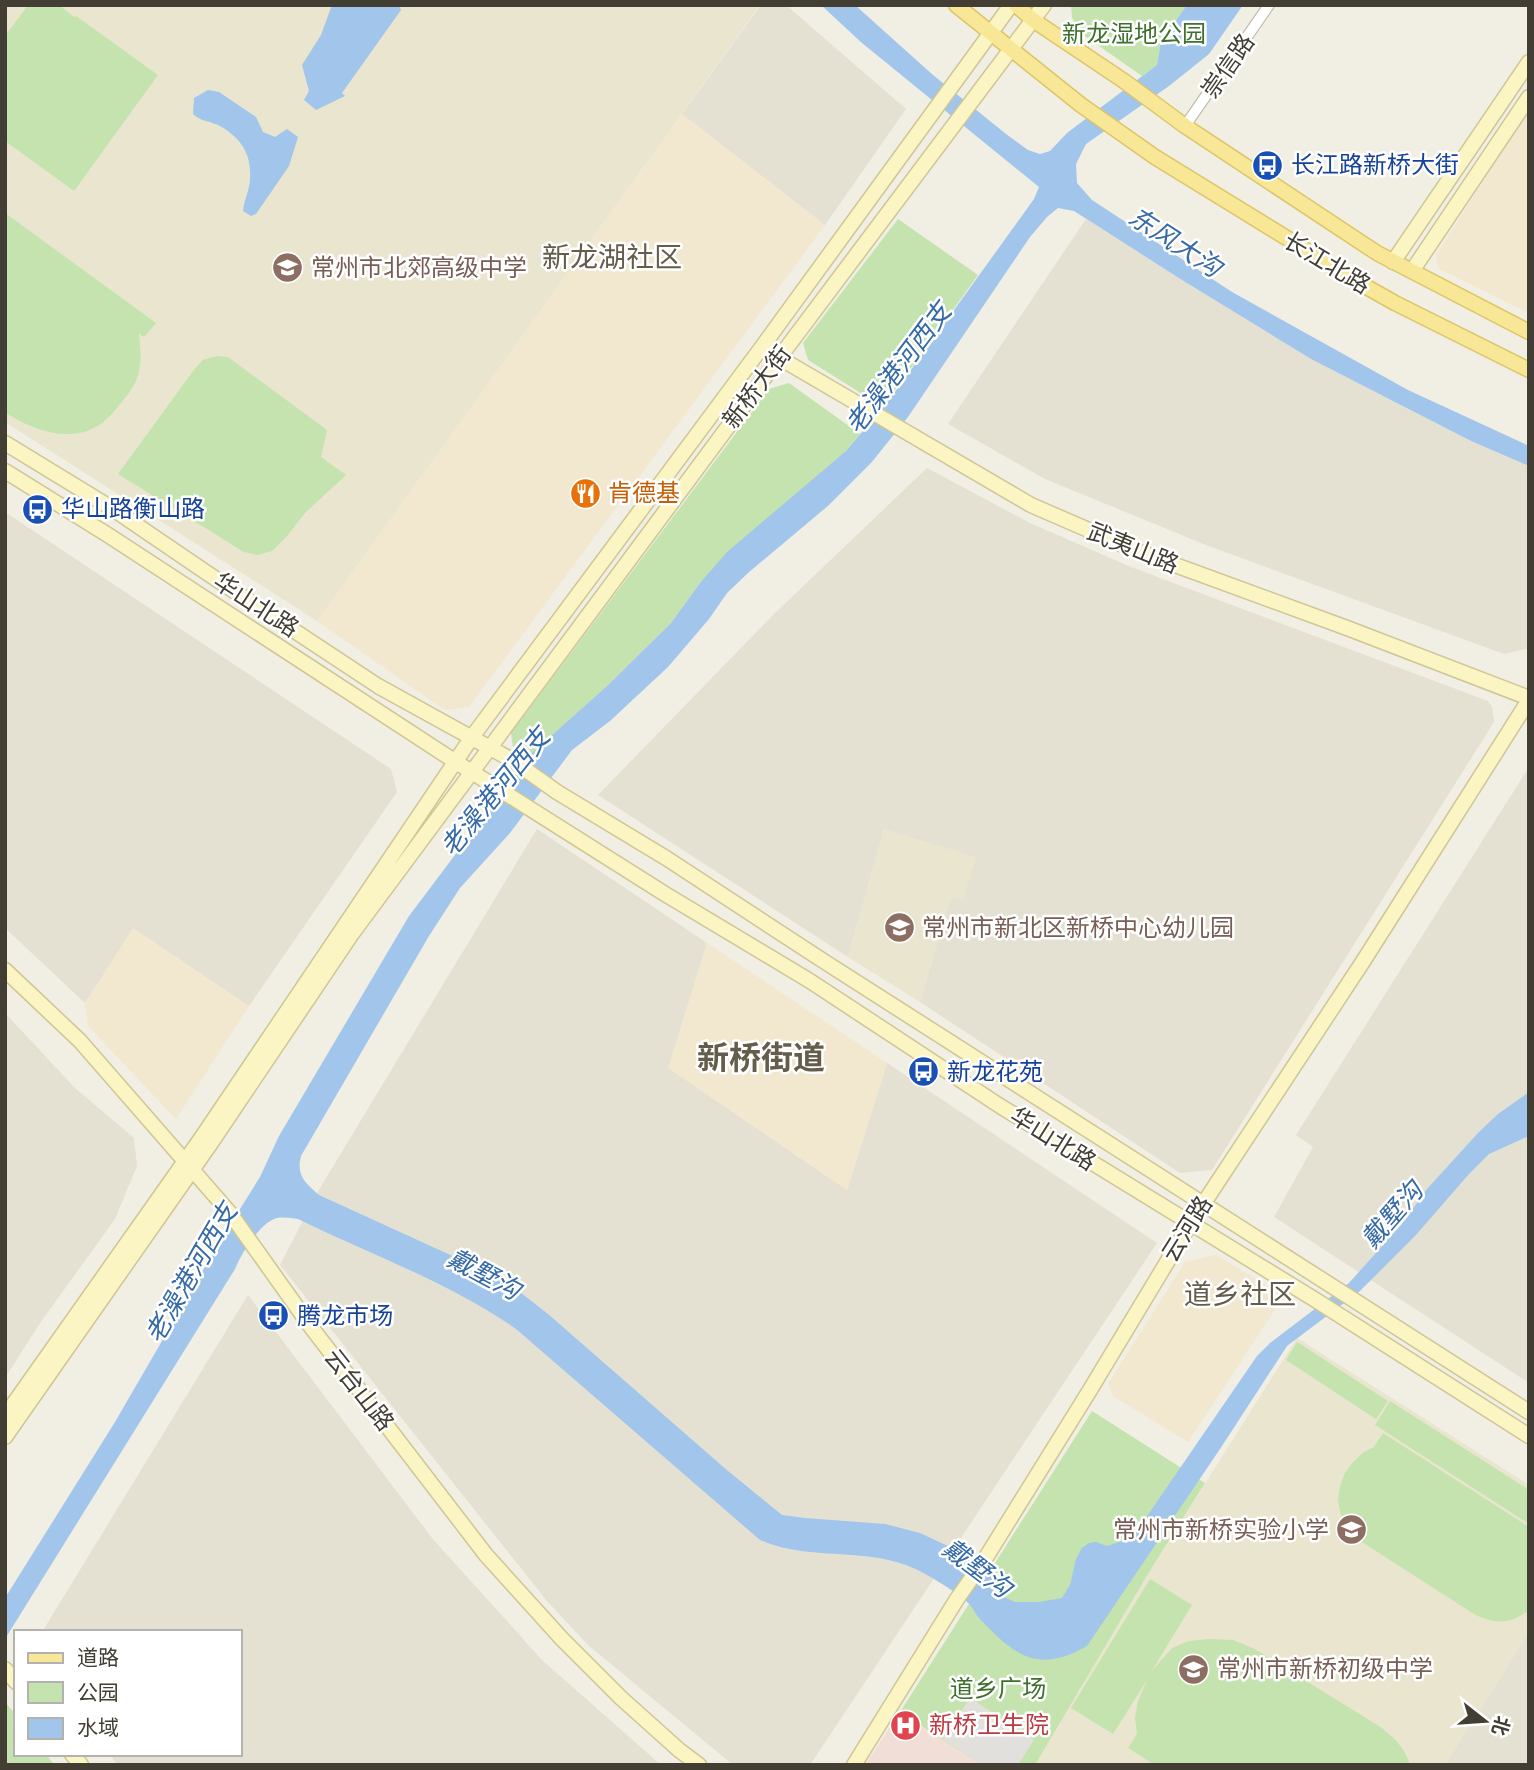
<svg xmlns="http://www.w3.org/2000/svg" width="1534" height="1770" font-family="'Golos Text','Noto Sans SC',sans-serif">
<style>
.residential{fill:#e4e1d2}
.commercial{fill:#f2e7cf}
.education{fill:#e9e5ce}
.medical{fill:#f1ded7}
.green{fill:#c5e3ae}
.parking{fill:#e1e0dc}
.water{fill:#a2c5eb}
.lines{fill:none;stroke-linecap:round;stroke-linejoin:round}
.street-casing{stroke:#bbb7a7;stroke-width:12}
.secondary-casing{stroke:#cec696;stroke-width:17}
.primary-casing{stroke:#dcc667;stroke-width:17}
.street{stroke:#fff;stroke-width:10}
.secondary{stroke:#fbf4c3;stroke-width:14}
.primary{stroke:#f8e796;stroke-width:14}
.labels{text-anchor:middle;stroke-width:5;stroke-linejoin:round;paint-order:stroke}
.park-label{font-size:24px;fill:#3e702c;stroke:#fff}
.street-label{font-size:24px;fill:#423e34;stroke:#fff}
.transit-label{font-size:24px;fill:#164399;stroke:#fff;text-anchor:start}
.education-label{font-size:24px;fill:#785e54;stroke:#fff;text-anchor:start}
.food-label{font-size:24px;fill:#c56008;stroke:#fff;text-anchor:start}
.health-label{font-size:24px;fill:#be3a42;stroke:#fff;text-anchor:start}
.water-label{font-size:26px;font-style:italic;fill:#356aa7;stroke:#fff}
.quarter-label{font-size:28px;fill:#645d4c;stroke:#fff}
.district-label{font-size:32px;font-weight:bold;fill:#645d4c;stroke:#fff}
</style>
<rect width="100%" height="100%" fill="#f1eee4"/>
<!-- residential -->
<path class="residential" d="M761,5H786L906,109L825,225L682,114Z
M1086,219L1182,280L1311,359L1471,441L1529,466V648L1504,654L1206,545L1045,479L948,424Z
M927,468L1030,523L1131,567L1488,701L1492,707L1494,722L1212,1170L1180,1173L920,1002L951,897L884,829L848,957L598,795L773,615Z
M5,512L391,769L397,792L249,1006L134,929L85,1003L5,928Z
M1529,767V1383L1274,1217L1313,1147L1296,1135Z
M537,829L707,943L669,1068L847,1190L887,1063L1157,1243L810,1765H733L588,1645L547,1601L280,1265L320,1188Z
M5,1013L75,1088L134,1138L137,1166L115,1219L40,1323L5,1378Z
M248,1295L432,1538L542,1660L661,1765H117L110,1754H240V1632H42Z
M1529,1632V1765H1445L1446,1763Z"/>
<!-- commercial -->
<path class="commercial" d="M1529,109V313L1438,268L1436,255Z
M682,114L825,225L469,707L445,710L317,621Z
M133,928L249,1006L176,1119L88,1026L85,1003Z
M707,943L887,1063L847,1190L668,1068Z
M1216,1255L1284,1296L1188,1442L1113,1396L1108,1384L1185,1262Z"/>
<!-- education -->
<path class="education" d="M6,5H760L317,621L5,422Z
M884,829L976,857L963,900L951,898L920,1002L848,957Z
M1297,1338L1529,1485V1632L1445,1765H1035L1148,1574Z"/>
<!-- medical -->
<path class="medical" d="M900,1712L982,1765H865Z"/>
<!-- green -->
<path class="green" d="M28,5H59L74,17L76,16L158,75L74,191L5,141V36Z
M1071,5H1187L1161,41L1157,65L1142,76L1079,32L1072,17Z
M5,213L156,323L144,337L139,333C140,346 142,358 139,371C137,383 128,395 120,404C112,415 101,426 87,431C59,440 28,428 5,412Z
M898,219L978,275L883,407L808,360L803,343Z
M217,356L228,357L327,430L321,457L346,475L305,513L287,536L272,551L258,555L244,552L118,474L193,371L203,360Z
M789,383L860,434L846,451L700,583L671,623L607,686L528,758L513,747L511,733L769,389Z
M1297,1342L1388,1401L1376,1419L1286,1360Z
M1390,1401L1529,1490V1524L1375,1425Z
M1092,1411L1205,1483L1148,1574L1035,1765H982L900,1712Z
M1383,1433L1529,1527V1610C1511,1625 1494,1624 1474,1614L1362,1542L1348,1529L1341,1515L1338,1500L1340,1486L1345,1473L1353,1462L1364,1452L1374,1447Z
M1150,1579L1192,1605L1151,1672L1172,1648L1189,1641L1208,1639L1233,1640L1253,1648L1382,1728C1395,1739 1405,1748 1410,1765H1155L1128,1748L1137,1734L1135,1718L1138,1701L1147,1680L1113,1734L1071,1708Z
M5,1702L16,1715V1754H46L54,1765H5Z"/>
<!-- parking -->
<path class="parking" d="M970,1698L1034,1740L1018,1765H982L943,1739Z"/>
<!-- water -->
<path class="water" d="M332,5H399L401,10L342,93L345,96L316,110L304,100L309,91L302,65L321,35Z
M821,5H855L933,75L1006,134L1028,150L1040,154L1050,151L1067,133L1157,65L1161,41L1187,5H1243L1209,54L1169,86L1086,144L1076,164L1077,183L1092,200L1232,292L1408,390L1529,446V466L1471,441L1311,359L1182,280L1074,211L1058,208L1047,217L1030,237L908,417L871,463L829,505L748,573L727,593L709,619L668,667L610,721L572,750L510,833L460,888L429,936L301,1156C296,1175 305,1183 319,1195L481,1269L516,1289L548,1314L728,1471L782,1515L805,1518L885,1524L920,1533L950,1547L989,1574L1006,1598L1015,1602H1039L1062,1598L1070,1585L1076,1559L1082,1548L1089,1543L1096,1542L1107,1546L1132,1538L1257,1356L1270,1343L1349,1283L1401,1225L1427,1189L1478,1133L1498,1114L1529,1092V1136L1489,1154L1469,1174L1415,1236L1360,1291L1287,1346L1220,1449L1087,1646C1038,1674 1015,1656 980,1619C975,1614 973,1607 967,1602C956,1592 941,1583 927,1575C873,1543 814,1564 760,1540L516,1329C449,1282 371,1255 298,1219C290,1218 282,1216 274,1219C259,1225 241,1254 235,1269L5,1639V1598L115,1422L220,1241L260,1177L279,1136L409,916L531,754L607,686L671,623L700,583L727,552L846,451L890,399L1034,199L1039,187L862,43Z
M208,90L219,92L256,117L263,132L275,137L287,129L298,137L289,166L256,214L251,216L243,211C244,200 250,189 250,178C252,153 239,136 218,125C209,121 200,121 193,114L194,98Z"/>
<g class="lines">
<defs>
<path id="street" d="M1185,126L1269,5"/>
<path id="secondary" d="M1393,262L1529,62
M1412,271L1529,97
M771,353L1031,505L1137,551L1347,628L1529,698
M5,443L113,509L210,575L378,686L512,760L557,792L666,858L825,962L1529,1412
M5,471L108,535L456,762L665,894L810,981L1000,1106L1314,1299L1529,1436
M5,970L80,1041L230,1213L311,1327L486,1555L562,1639L621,1698L679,1750L699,1765
M5,1416L202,1137L472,737L762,347L1011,5
M5,1437L211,1143L351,935L779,358L1044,5
M5,1669L16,1682
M72,1754L81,1765
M854,1765L957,1599L985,1559L1090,1390L1190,1224L1364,960L1529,700"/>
<path id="primary" d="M956,5L1081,105L1155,157L1363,285L1395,303L1529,370
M1016,5L1033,20L1124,81L1185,126L1377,253L1529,332"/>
</defs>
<!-- street casing -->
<use href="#street" class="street-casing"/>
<!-- secondary casing -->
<use href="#secondary" class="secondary-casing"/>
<!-- primary casing -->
<use href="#primary" class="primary-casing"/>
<!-- street -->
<use href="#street" class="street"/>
<!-- secondary -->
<use href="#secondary" class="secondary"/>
<!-- primary -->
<use href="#primary" class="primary"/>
</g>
<!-- icons -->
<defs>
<symbol id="bus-disc" viewBox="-11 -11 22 22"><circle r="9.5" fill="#1a4fb4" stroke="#fff"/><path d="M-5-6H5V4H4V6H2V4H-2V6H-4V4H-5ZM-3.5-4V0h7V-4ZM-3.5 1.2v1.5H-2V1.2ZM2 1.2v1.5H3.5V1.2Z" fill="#fff"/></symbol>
<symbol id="school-disc" viewBox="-11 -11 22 22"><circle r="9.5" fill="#8d6e63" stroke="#fff"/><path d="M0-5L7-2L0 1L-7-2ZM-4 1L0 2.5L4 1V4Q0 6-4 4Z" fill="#fff"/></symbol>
<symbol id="restaurant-disc" viewBox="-11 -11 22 22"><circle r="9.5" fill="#e8710a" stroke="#fff"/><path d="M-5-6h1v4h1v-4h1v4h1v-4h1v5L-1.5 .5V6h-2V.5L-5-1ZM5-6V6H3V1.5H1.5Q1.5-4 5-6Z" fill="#fff"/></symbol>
<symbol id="hospital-disc" viewBox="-11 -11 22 22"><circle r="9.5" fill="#e0444e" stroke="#fff"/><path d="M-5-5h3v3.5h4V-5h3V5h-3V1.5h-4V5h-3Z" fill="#fff"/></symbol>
</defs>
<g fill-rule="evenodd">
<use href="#bus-disc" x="1250" y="148" width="35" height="35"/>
<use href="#school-disc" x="270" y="250" width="35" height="35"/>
<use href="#restaurant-disc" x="568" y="476" width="35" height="35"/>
<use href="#bus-disc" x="20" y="492" width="35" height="35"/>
<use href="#school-disc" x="882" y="910" width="35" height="35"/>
<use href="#bus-disc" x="906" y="1054" width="35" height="35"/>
<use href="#bus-disc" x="256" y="1298" width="35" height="35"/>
<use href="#school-disc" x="1334" y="1512" width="35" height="35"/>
<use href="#school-disc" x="1176" y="1652" width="35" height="35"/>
<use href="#hospital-disc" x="888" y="1708" width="35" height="35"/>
</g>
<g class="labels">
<!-- park labels -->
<g class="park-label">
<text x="1134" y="42">新龙湿地公园</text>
<text x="998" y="1697">道乡广场</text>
</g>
<!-- street labels -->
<g class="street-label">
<text transform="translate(1228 66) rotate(-55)" y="8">崇信路</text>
<text transform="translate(1327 263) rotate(31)" y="8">长江北路</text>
<text transform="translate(757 387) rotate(-53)" y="8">新桥大街</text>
<text transform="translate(1133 548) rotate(22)" y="8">武夷山路</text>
<text transform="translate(256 605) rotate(33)" y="8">华山北路</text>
<text transform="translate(1053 1139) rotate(32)" y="8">华山北路</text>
<text transform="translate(1187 1229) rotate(-58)" y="8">云河路</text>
<text transform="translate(359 1390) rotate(52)" y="8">云台山路</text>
</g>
<!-- transit labels -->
<g class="transit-label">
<text x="1291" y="173">长江路新桥大街</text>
<text x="61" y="517">华山路衡山路</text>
<text x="947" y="1080">新龙花苑</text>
<text x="297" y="1324">腾龙市场</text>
</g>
<!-- education labels -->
<g class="education-label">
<text x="311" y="276">常州市北郊高级中学</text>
<text x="922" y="936">常州市新北区新桥中心幼儿园</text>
<text x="1329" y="1538" text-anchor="end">常州市新桥实验小学</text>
<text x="1217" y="1677">常州市新桥初级中学</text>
</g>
<!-- food labels -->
<g class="food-label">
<text x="608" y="501">肯德基</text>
</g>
<!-- health labels -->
<g class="health-label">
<text x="929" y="1733">新桥卫生院</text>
</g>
<!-- water labels -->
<g class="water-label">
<text transform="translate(1175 242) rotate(33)" y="9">东风大沟</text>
<text transform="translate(898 368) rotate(-53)" y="9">老澡港河西支</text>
<text transform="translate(495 792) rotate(-51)" y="9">老澡港河西支</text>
<text transform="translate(1392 1215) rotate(-49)" y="9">戴墅沟</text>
<text transform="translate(191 1273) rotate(-60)" y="9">老澡港河西支</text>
<text transform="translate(484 1274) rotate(28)" y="9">戴墅沟</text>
<text transform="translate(977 1568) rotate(37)" y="9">戴墅沟</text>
</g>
<!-- quarter labels -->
<g class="quarter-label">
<text x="612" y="267">新龙湖社区</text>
<text x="1240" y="1304">道乡社区</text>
</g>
<!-- district labels -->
<g class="district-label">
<text x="761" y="1069">新桥街道</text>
</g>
</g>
<!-- border -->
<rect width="1534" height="1770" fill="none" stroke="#423e34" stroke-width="14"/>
<!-- legend -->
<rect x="14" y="1630" width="228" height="126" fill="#ffffff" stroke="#b3b2ae" stroke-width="2"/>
<rect x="28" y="1653" width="35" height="10" fill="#f8e796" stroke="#b3b2ae" stroke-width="2"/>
<text x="77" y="1665" font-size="21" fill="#423e34">道路</text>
<rect x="28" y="1682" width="35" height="21" fill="#c5e3ae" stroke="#b3b2ae" stroke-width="2"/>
<text x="77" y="1700" font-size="21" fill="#423e34">公园</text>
<rect x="28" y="1718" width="35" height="21" fill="#a2c5eb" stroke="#b3b2ae" stroke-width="2"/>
<text x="77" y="1735" font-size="21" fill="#423e34">水域</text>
<!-- north arrow -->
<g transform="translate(1485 1721) rotate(107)" stroke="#ffffff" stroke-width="5" paint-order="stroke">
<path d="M0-5L12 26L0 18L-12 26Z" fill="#423e34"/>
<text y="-10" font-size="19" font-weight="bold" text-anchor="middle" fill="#423e34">北</text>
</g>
</svg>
